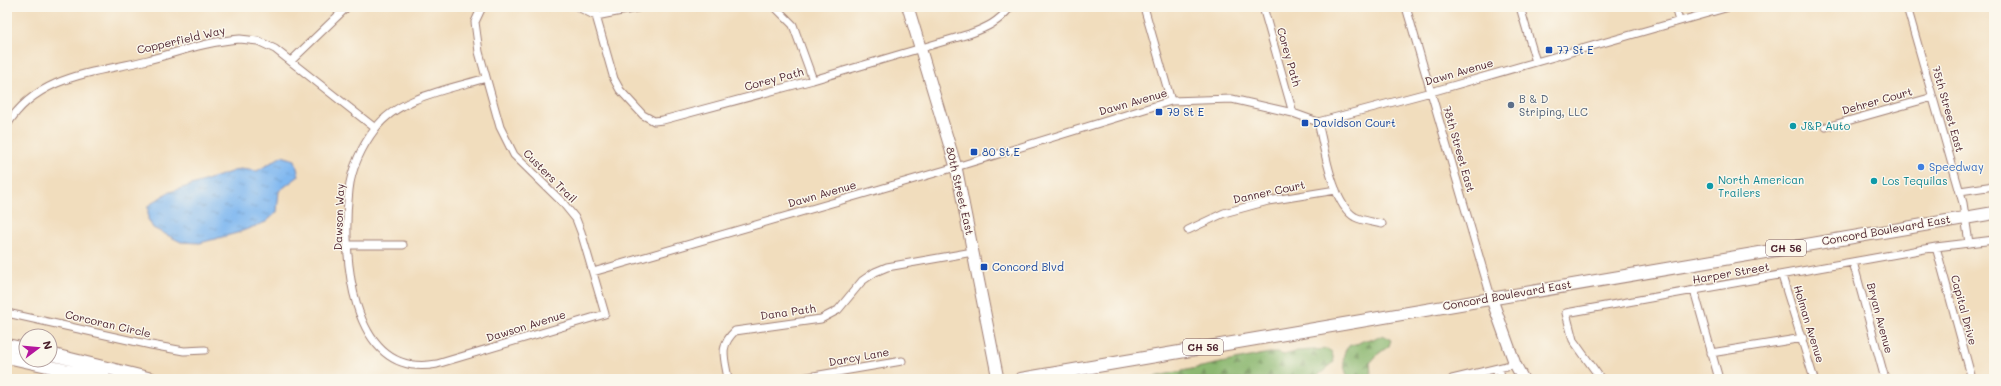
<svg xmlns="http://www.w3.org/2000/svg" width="2001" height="386" font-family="Mali,sans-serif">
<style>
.forest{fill:url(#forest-firs);stroke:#6b6c4e}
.water{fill:url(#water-ripples);stroke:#656c8e}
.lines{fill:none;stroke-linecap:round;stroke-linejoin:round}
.street-casing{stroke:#9e7e74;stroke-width:9}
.secondary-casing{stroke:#9e7e74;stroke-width:13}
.primary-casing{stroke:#9e7e74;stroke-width:14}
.street{stroke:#fff;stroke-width:7}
.secondary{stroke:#fff;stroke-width:11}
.primary{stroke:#fff;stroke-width:12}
.transit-dot{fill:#1a4fb4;stroke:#fbf7ec;stroke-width:1.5}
.service-dot{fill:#5c6f8a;stroke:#fbf7ec;stroke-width:1.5}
.culture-dot{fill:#0f9aa8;stroke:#fbf7ec;stroke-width:1.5}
.shop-dot{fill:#3f7fe0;stroke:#fbf7ec;stroke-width:1.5}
.labels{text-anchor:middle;stroke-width:3;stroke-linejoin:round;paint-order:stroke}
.shield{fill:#fbf7ec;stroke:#7f6065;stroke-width:1}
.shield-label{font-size:10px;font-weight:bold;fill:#4a1f2b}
.street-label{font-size:11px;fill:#4a1f2b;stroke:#fbf7ec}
.transit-label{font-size:11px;fill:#164399;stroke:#fbf7ec;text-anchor:start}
.service-label{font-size:11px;fill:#4e5e75;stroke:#fbf7ec;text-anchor:start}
.culture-label{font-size:11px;fill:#0d838f;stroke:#fbf7ec;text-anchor:start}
.shop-label{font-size:11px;fill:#366cbe;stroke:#fbf7ec;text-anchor:start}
</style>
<defs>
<pattern id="forest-firs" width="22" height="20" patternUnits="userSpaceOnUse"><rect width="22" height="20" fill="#8cb871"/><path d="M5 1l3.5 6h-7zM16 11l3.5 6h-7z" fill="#74955d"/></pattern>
<pattern id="water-ripples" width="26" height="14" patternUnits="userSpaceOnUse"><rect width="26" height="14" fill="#80b8f0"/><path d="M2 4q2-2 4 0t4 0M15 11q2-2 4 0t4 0" fill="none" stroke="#6b95c3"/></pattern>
</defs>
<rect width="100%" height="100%" fill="#fbf7ec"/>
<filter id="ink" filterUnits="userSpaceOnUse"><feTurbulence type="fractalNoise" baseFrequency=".025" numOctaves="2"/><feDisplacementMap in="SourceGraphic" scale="8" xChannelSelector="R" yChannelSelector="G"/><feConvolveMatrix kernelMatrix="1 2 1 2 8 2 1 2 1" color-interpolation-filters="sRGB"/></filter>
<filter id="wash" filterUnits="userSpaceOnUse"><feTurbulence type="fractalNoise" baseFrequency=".012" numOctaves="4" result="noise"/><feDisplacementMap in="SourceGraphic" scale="16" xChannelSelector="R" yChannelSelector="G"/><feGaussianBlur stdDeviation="0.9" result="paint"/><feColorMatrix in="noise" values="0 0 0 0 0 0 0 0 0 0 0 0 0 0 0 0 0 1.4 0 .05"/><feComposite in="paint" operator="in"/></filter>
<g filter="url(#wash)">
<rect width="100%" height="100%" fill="#f1ddbd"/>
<!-- forest -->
<path class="forest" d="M1383,335L1391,340L1389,346L1378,354L1370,363L1371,374L1375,379H1348C1344,366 1339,355 1350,345C1359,346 1363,337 1373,340Z
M1327,349L1332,352L1334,362L1314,379H1132L1153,377L1269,353H1278L1284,355L1297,351Z"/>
<!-- water -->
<path class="water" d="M282,156L295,160L299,176L279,191L277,212L266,222L237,233L200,243L181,242L153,228L148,219V206L167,193L240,169L257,171Z"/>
</g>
<g filter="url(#ink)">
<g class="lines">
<defs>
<path id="street" d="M482,7L475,22L479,52L500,127L514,155L563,203L576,219L581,232L605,314L437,364C348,381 342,249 349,190C351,169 362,146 375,129C398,97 450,89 486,78
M578,7L596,16L642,7
M775,7L793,25L813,80
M1144,7L1171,101
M1263,7L1293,113
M1406,7L1491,297
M1520,7L1536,62
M1675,7L1679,21
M1907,7L1963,203L1969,243
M596,16L614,79L620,90L643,115L654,121L663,120L813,80L969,34C986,28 999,22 1010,7
M291,61L347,7
M1318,122C1324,146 1332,204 1355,217C1363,221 1374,222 1382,224
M7,125C38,74 96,73 148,60C178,52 209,41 240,39L258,41L275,49L375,128
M1826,127L1933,97
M1960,191L1994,186
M1188,230L1224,213L1268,201L1336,190
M348,245H403
M1936,247L1972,379
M1853,262L1885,379
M593,272L956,167L1171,101L1232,99L1293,113L1318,122L1431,92L1729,7
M1782,276L1814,379
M1694,290L1719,379
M7,313L151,345L184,351L205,350
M1711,353L1803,338
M1499,369L1502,379
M728,379C725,358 718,347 735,331L821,319L838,310L862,281L875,272L887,267L973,252
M796,379L902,361
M1452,379L1515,364
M1601,379L1573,340L1566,313L1936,247L1994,240"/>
<path id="secondary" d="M908,7L956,167L998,379
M1491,297L1515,364L1523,379"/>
<path id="primary" d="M7,345L26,349
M50,354L152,379
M7,357L105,379
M1021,379L1994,213"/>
</defs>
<!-- street casing -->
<use href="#street" class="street-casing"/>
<!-- secondary casing -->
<use href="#secondary" class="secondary-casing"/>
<!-- primary casing -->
<use href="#primary" class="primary-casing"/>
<!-- street -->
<use href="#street" class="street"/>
<!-- secondary -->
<use href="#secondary" class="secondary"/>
<!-- primary -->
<use href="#primary" class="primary"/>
</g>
</g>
<!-- markers -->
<g class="transit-dot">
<rect x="1545" y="46" width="8" height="8" rx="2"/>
<rect x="1155" y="108" width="8" height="8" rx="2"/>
<rect x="1301" y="119" width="8" height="8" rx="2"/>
<rect x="970" y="148" width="8" height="8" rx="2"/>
<rect x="980" y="263" width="8" height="8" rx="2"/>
</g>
<circle class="service-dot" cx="1511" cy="105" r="4"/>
<g class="culture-dot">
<circle cx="1793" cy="126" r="4"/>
<circle cx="1874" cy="181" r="4"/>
<circle cx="1710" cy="186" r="4"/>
</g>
<circle class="shop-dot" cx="1921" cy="167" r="4"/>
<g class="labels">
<!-- shield labels -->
<g class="shield">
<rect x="1766" y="240" width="40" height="16" rx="3"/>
<rect x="1183" y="339" width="40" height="16" rx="3"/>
</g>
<g class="shield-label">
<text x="1786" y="252">CH 56</text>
<text x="1203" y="351">CH 56</text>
</g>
<!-- street labels -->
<g class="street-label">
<text transform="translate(181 40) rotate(-13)" y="4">Copperfield Way</text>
<text transform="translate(1289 57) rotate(74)" y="4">Corey Path</text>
<text transform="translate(1459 72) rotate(-16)" y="4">Dawn Avenue</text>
<text transform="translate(774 79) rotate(-15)" y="4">Corey Path</text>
<text transform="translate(1877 101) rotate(-16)" y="4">Dehrer Court</text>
<text transform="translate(1133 102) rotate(-16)" y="4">Dawn Avenue</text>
<text transform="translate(1948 109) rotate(74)" y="4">75th Street East</text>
<text transform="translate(1459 149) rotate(74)" y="4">78th Street East</text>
<text transform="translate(550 176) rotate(45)" y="4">Custers Trail</text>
<text transform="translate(960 191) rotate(77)" y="4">80th Street East</text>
<text transform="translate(1269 192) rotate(-12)" y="4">Danner Court</text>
<text transform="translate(822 194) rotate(-16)" y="4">Dawn Avenue</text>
<text transform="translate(339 217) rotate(-88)" y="4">Dawson Way</text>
<text transform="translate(1886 230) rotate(-10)" y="4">Concord Boulevard East</text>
<text transform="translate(1731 273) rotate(-10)" y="4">Harper Street</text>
<text transform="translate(1507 295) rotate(-10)" y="4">Concord Boulevard East</text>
<text transform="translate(1964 310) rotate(75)" y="4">Capital Drive</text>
<text transform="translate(788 312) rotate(-8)" y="4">Dana Path</text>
<text transform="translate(1880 318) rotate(75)" y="4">Bryan Avenue</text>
<text transform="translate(108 324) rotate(13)" y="4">Corcoran Circle</text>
<text transform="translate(1809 324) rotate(73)" y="4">Holman Avenue</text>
<text transform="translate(526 326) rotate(-17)" y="4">Dawson Avenue</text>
<text transform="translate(859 357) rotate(-10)" y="4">Darcy Lane</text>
</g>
<!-- transit labels -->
<g class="transit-label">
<text x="1557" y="54">77 St E</text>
<text x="1167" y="116">79 St E</text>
<text x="1313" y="127">Davidson Court</text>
<text x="982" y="156">80 St E</text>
<text x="992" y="271">Concord Blvd</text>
</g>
<!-- service labels -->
<g class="service-label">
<text x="1519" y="103">B &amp; D<tspan x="1519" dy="13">Striping, LLC</tspan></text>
</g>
<!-- culture labels -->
<g class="culture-label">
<text x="1801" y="130">J&amp;P Auto</text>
<text x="1718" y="184">North American<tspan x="1718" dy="13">Trailers</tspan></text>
<text x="1882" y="185">Los Tequilas</text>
</g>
<!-- shop labels -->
<g class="shop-label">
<text x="1929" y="171">Speedway</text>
</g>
</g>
<!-- margin -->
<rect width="2001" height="386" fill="none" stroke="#fbf7ec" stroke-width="24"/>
<!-- north arrow -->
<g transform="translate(38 348) rotate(74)"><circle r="19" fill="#fbf7ec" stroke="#b4a19f"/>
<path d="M0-3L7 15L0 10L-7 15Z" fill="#b5179e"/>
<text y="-6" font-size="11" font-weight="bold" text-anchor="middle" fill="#4a1f2b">N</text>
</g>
</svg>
